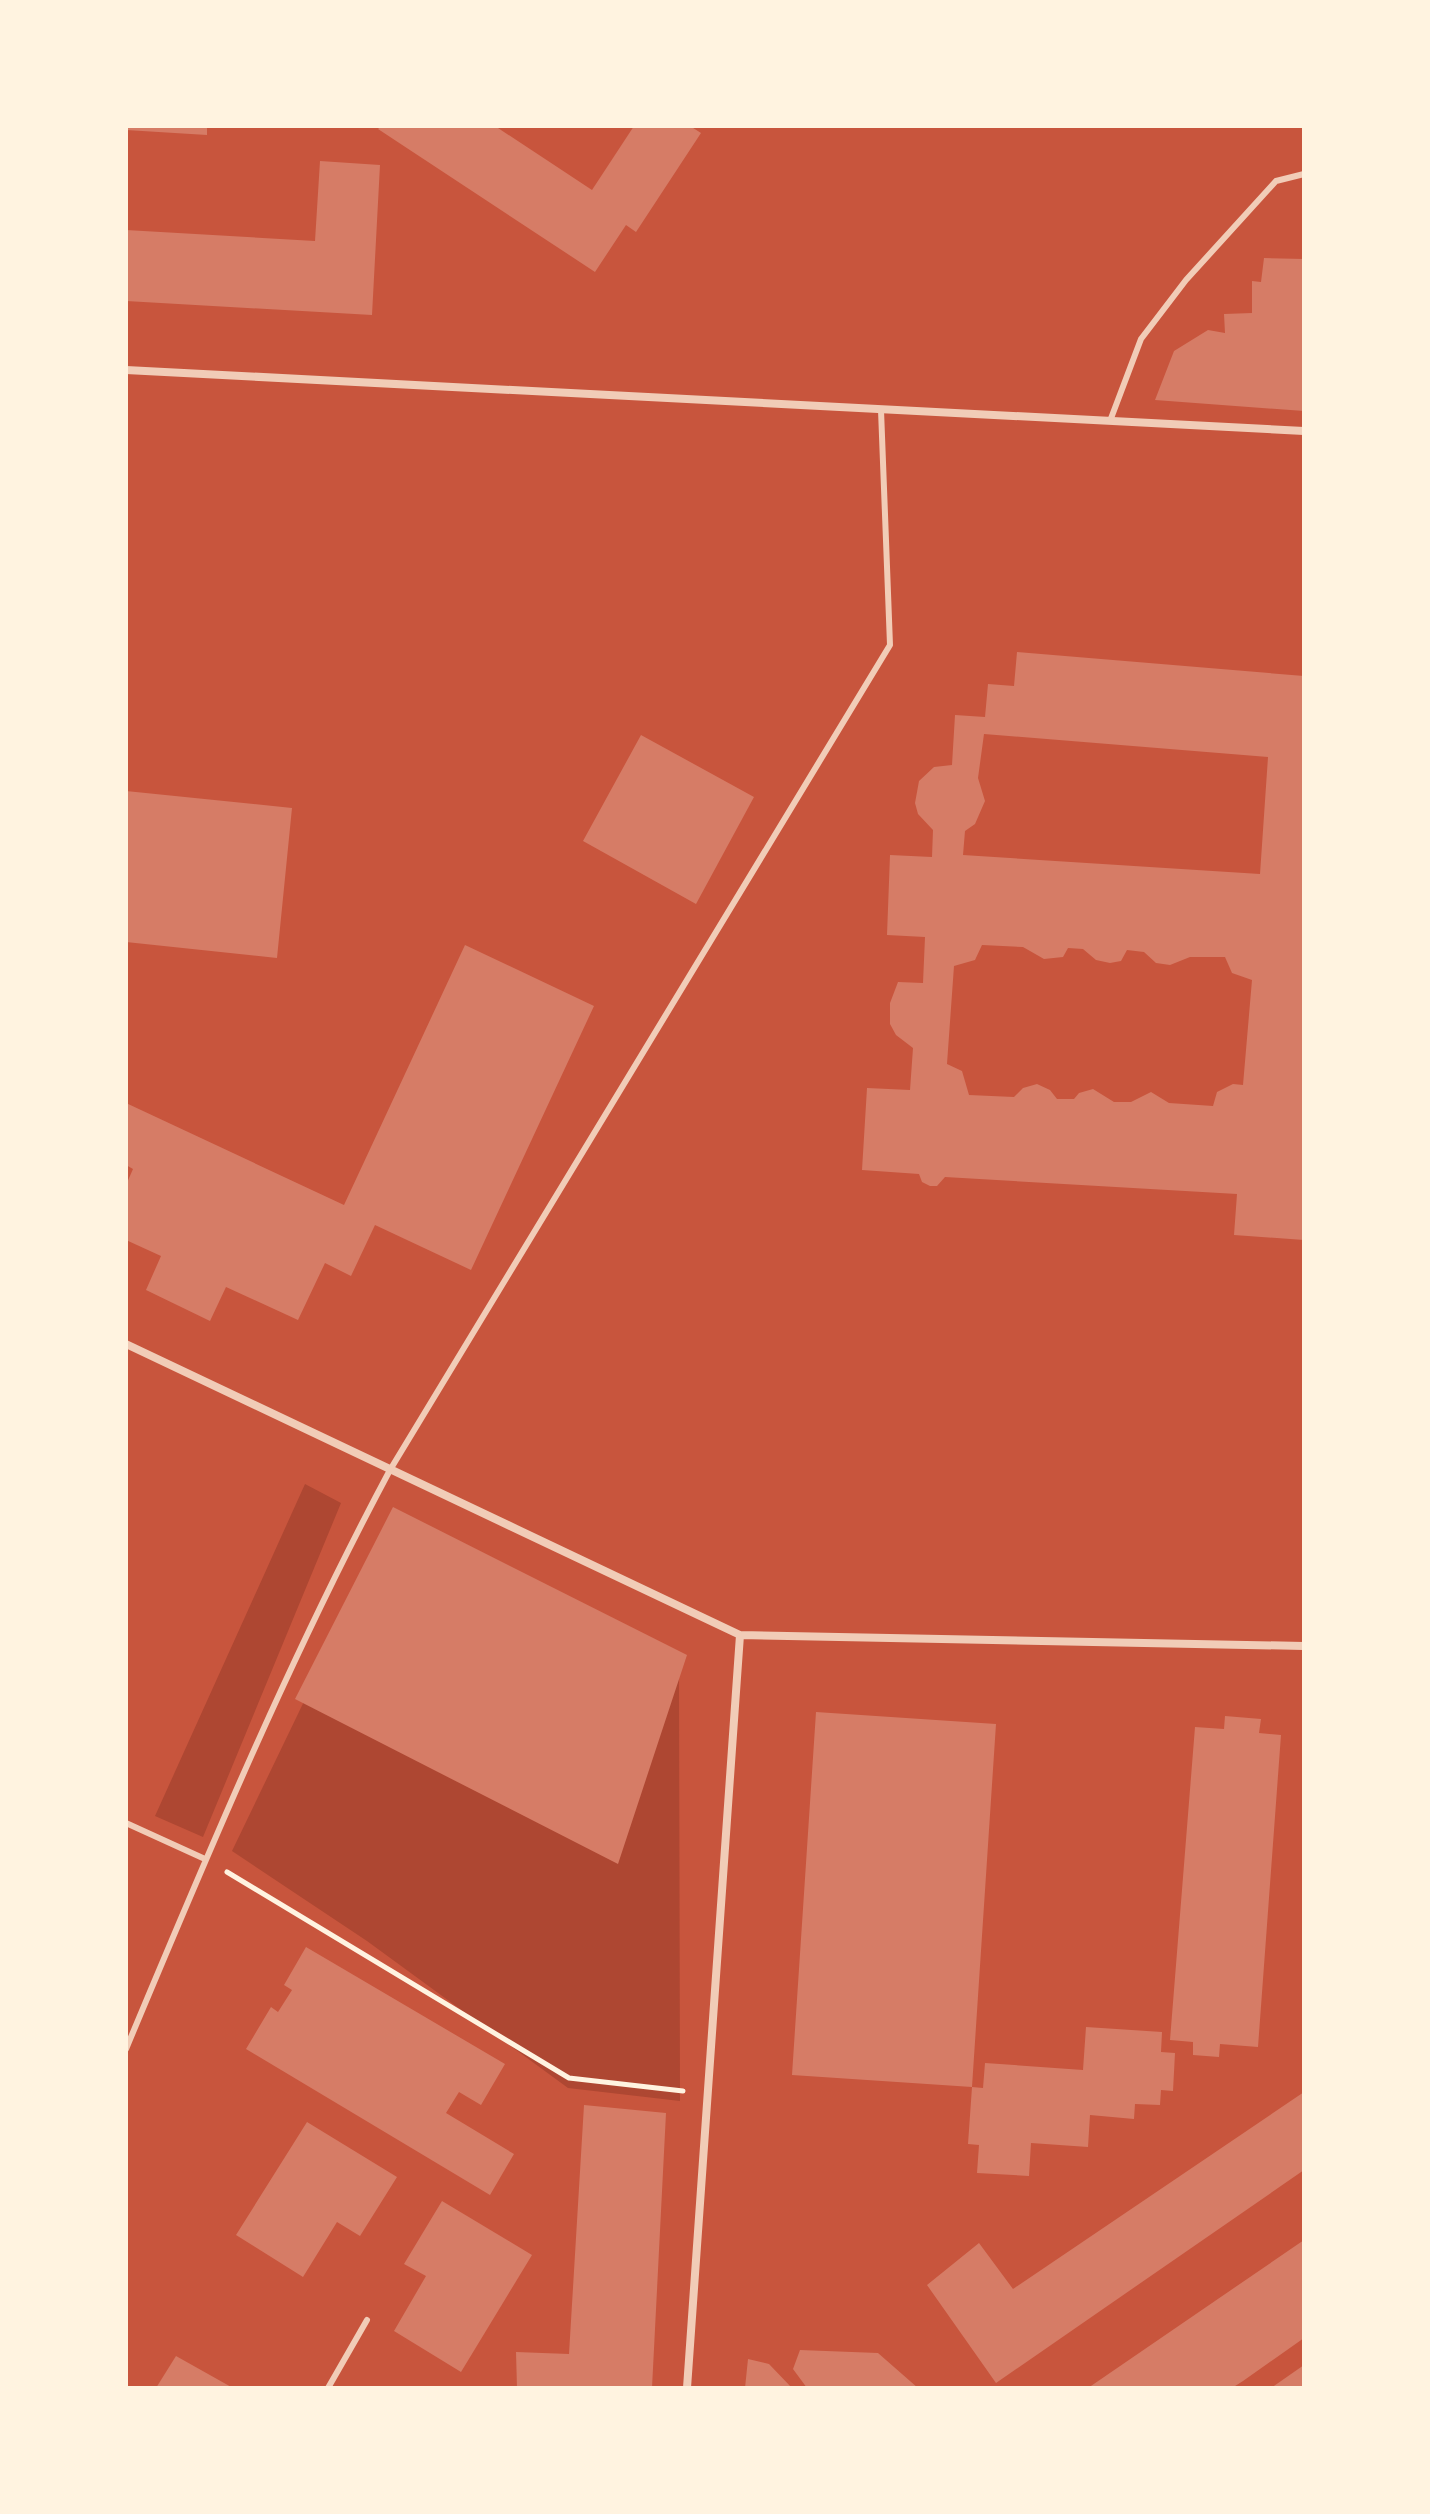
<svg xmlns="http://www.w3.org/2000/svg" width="1430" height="2514" font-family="Quicksand,sans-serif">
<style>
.green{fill:#ae4732}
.building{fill:#d67c66;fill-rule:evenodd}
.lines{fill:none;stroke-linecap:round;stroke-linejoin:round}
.path{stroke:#fff3e0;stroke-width:5}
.service{stroke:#f1ccb7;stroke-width:6}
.minor{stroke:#f1ccb7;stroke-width:8}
</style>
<rect width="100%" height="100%" fill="#c8553d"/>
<!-- green -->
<path class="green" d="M305,1484L341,1503L203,1837L155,1816Z
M323,1662L679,1674L680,2101L568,2088L367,1941L232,1851Z"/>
<!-- building -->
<path class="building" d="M126,126H207V135L126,130Z
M381,126H495L592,190L634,126H690L701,133L636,232L626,225L595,272L378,129Z
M320,161L380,165L372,315L126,301V230L315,241Z
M1264,258L1304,259V411L1155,400L1174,351L1208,330L1225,333L1224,314L1252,313V281L1261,282Z
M1017,652L1304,676V1240L1234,1235L1237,1194L945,1177L937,1186H930L922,1182L919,1174L862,1170L867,1088L910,1090L913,1048L896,1035L890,1024V1003L898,982L923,983L925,937L887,935L890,855L932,857L933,830L918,814L915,803L919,781L934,767L952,765L955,715L985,717L988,684L1014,686ZM984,734L1268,757L1260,874L963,855L965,831L975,824L985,801L978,778ZM982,945L1023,947L1044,959L1063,957L1068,948L1083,949L1096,960L1110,963L1121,961L1127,950L1144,952L1156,963L1170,965L1190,957H1225L1232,973L1252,980L1243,1085L1233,1084L1217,1092L1213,1106L1169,1103L1151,1092L1131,1102H1114L1093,1089L1079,1093L1074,1099H1057L1050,1090L1037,1084L1023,1088L1014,1097L969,1095L962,1071L947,1064L954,966L975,960Z
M641,735L754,797L696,904L583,841Z
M126,791L292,808L277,958L126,942Z
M465,945L594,1006L471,1270L375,1225L351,1276L325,1263L298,1320L226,1287L210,1321L146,1290L161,1256L126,1240V1185L133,1169L126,1165V1103L344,1205Z
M393,1507L687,1655L618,1864L295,1699Z
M816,1712L996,1724L972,2087L792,2075Z
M1225,1716L1261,1719L1259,1733L1281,1735L1258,2047L1220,2044L1219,2057L1193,2055V2042L1170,2040L1195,1727L1224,1729Z
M306,1947L505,2064L481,2105L459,2092L446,2113L514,2154L490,2195L246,2049L271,2007L278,2012L292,1990L284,1985Z
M1086,2027L1162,2032L1161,2052L1175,2053L1173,2091L1161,2090L1160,2105L1135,2104L1134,2119L1090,2115L1088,2147L1031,2143L1029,2176L977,2173L979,2145L968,2144L972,2087L983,2088L985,2063L1083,2070Z
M1304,2092V2170L996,2383L927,2285L979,2243L1013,2289Z
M584,2105L666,2113L652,2388H517L516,2352L569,2354Z
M307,2122L397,2177L360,2236L337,2222L303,2277L236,2235Z
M442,2201L532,2255L461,2372L394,2331L426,2276L404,2264Z
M1304,2240V2338L1243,2381L1232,2388H1088Z
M800,2350L878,2353L918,2388H807L793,2369Z
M176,2356L233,2388H156Z
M748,2359L769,2364L792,2388H745Z
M1304,2365V2388H1271Z"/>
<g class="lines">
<!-- path -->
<path class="path" d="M227,1872L569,2078L683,2091"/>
<!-- service -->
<path class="service" d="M1110,421L1141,339L1186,280L1276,181L1304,174
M126,1823L205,1859
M126,2049C208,1853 290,1657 390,1470L890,645L881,410
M328,2388L367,2320"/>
<!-- minor -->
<path class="minor" d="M126,370L1304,431
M126,1344L740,1635L1304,1646
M687,2388L740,1635"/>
</g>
<!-- border -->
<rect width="1430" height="2514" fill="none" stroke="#fff3e0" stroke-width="256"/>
</svg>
